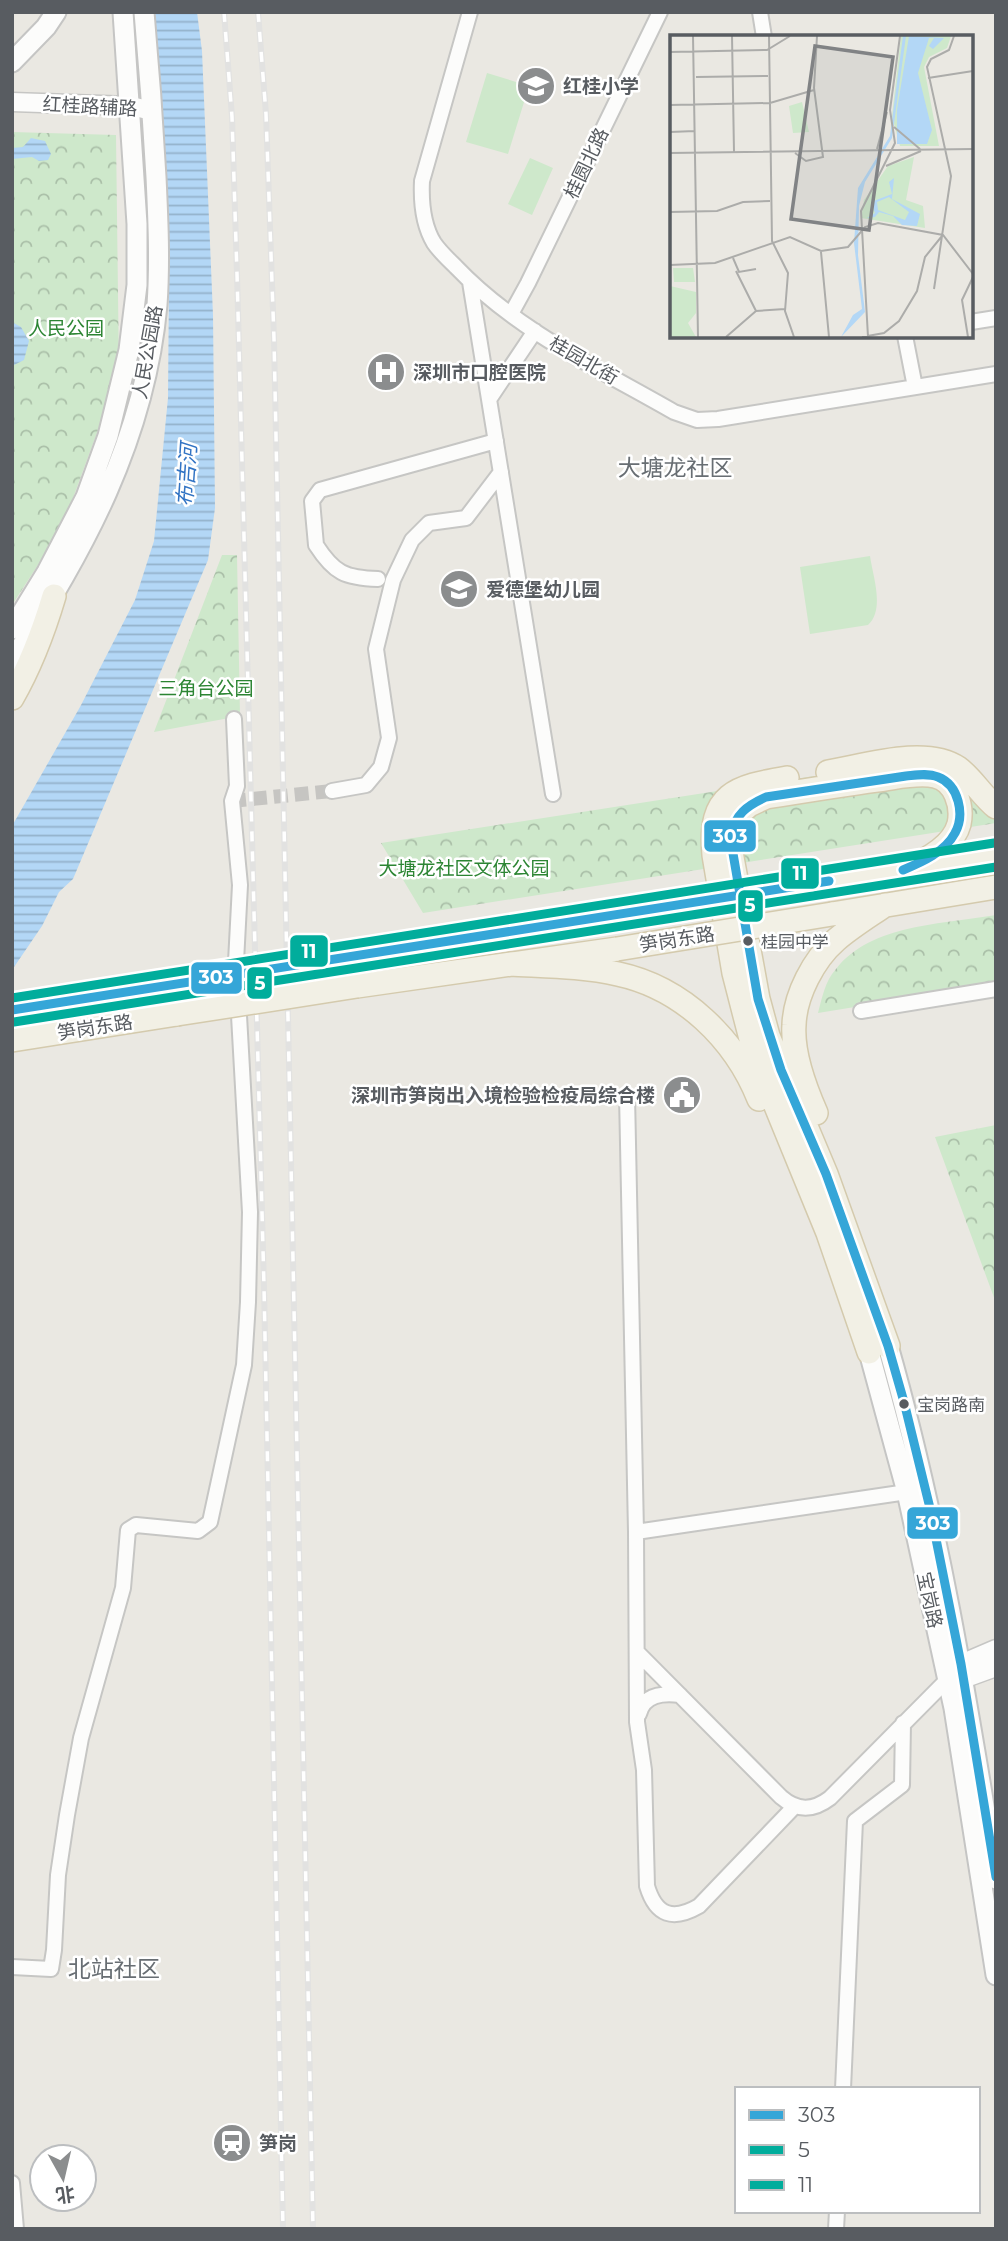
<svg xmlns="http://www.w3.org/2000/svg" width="1008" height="2241" font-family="Montserrat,'Noto Sans SC',sans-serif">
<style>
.grass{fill:#cee8cb}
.forest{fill:url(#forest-crowns)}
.water{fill:url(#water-rules)}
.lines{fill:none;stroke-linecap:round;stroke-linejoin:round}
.minor-tunnel{stroke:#c6c5c2;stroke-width:14;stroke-dasharray:14 7;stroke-linecap:butt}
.minor-casing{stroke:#c6c6c4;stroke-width:18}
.tertiary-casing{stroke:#c6c6c4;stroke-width:21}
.secondary-casing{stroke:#c5c5c4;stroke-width:23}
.primary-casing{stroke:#d4caad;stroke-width:26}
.minor{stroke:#fcfcfb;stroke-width:14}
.tertiary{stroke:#fcfcfb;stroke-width:18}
.secondary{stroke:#fcfcfb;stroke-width:19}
.primary{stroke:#f2f0e5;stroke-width:23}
.rail-casing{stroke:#e2e2e1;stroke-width:6}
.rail{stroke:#fff;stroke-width:3.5;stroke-dasharray:10;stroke-linecap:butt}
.primary-bridge-casing{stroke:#d4caad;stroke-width:26;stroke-linecap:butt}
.primary-bridge{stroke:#f2f0e5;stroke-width:23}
.bus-1-casing{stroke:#fff;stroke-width:14}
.bus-2-casing{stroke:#fff;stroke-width:14}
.bus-3-casing{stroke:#fff;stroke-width:14}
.bus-1{stroke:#35a6d8;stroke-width:9}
.bus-2{stroke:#01ad9c;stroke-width:9}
.bus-3{stroke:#01ad9c;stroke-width:9}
.bus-dot{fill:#585c61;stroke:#fff;stroke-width:2.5}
.labels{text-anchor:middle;stroke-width:5;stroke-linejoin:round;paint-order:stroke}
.bus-label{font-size:17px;fill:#585c61;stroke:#fff;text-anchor:start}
.poi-label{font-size:19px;font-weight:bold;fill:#585c61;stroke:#fff;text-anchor:start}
.street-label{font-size:19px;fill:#585c61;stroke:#fff}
.park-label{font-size:19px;fill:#2c8533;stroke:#fff}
.water-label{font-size:21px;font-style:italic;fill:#3274c4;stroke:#fff}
.quarter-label{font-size:23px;fill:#686e73;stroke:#fff}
.inset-road{fill:none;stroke:#acacaa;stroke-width:2}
.view{fill:#818385;fill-opacity:0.15;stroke:#818385;stroke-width:3.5}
.inset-edge{fill:none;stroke:#585c61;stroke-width:3.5}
.line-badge{stroke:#fff;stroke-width:2.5}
.badge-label{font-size:19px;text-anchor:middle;font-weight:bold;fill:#fff}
</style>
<defs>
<pattern id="forest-crowns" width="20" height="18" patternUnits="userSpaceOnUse" patternTransform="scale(1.75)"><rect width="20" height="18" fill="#cee8cb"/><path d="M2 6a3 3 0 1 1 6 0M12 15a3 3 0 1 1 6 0" fill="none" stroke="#aabfa8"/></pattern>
<pattern id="water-rules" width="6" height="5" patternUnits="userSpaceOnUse" patternTransform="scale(1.75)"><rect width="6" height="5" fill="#b3d7f6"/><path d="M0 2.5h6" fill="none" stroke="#94b2cb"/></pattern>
</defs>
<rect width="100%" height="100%" fill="#eae8e2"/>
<!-- grass -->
<path class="grass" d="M487,73L529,86L508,154L466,142Z
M530,158L553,168L532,215L508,204Z
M870,556C873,577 885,609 868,625L810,634L800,567Z"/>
<!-- forest -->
<path class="forest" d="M12,132L116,135L119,373L62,528L12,605Z
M222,555H237L240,716L154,732Z
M925,759L996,812V823L423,913L381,843Z
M996,915V984L818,1013C822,998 825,981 836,969C871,924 944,924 996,915Z
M996,1125V1303L935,1137Z"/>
<!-- water -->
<path class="water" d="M152,12H197L202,51L213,315L215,508L208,560L73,879L59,892L42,926L12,970V826L80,707L135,600L154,541L168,398L169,281L158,67Z
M31,138L45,141L51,154L48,160L39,161L32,157L12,159V148L23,147Z
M12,322L21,327L29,341L24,360L12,366Z"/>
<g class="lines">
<!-- minor-tunnel -->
<path class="minor-tunnel" d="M232,801L332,791"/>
<defs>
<path id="minor" d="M470,12L422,181C421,202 423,225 434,243C440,252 449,260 456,267C516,330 599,369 674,412L697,420L718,419L996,374
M760,12L764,37
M470,282L553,794
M511,314L528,283L660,12
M971,322L996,318
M905,336L915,387
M490,398L535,331
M378,579C345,578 334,573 316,545L312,501L320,490L496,441
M332,791L366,785L381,767L389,738L376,649L393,580L402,561L412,540L429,523L466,518L501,472
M861,1011L996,989
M627,1095L636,1532L637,1722L644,1770L647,1886C656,1916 673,1921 699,1906L794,1807
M636,1532L907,1492
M637,1652L781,1797C797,1811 813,1811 830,1798L948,1679
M639,1714C644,1694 663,1693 680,1695
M12,1967L51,1969L54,1950L58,1875L67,1815L81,1738L123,1588L128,1530L136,1525L198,1531L210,1522L244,1365L248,1302L250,1212L236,962L240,885L232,801L237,786L234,719
M843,2089L855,1821L902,1785L903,1723
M12,2183L16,2229
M836,2229L837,2211"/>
<path id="tertiary" d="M12,102L131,106L152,111
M951,1675L961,1664L996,1649
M951,1679H963L996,1667"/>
<path id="secondary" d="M12,62L46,27L56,12
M12,629L47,572L86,497L108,436L129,350L137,285V224L123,12
M12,661C84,551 145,439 157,305C160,262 158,219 156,177C153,122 149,67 144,12
M888,1346C938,1521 967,1700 996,1879
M869,1352L907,1492L954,1708L996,1975"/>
<path id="primary" d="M12,698C31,665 43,633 54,596
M828,772C864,766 926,746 958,768C972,778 982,796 996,807
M787,778C736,787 708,793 714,855L734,973L752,1043L762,1072L828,1233L869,1352
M829,881L996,855
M832,914L996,887
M352,957L611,915
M510,964C546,966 583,966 618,974C683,988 735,1039 759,1099
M357,986L617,949
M12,1010L172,986
M12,1040L177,1014
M816,1113C805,1088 792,1053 794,1025C795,995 814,959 836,940C851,927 869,916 885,905
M888,1346L826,1174L768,1036L758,999L731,852L730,836L733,825L739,814L749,805L766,797C803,791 840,785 877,780C895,778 917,772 935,776C955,780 963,806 959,824C953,847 923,862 903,870"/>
</defs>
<!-- minor casing -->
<use href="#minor" class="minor-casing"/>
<!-- tertiary casing -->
<use href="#tertiary" class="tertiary-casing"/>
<!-- secondary casing -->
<use href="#secondary" class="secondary-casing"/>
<!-- primary casing -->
<use href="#primary" class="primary-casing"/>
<!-- minor -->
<use href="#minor" class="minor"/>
<!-- tertiary -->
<use href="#tertiary" class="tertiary"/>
<!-- secondary -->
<use href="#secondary" class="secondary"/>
<!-- primary -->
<use href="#primary" class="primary"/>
<defs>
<path id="rail" d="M224,12L232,117L237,274L264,1287L283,2229
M258,12L266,114L274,339L313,2229"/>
</defs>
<!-- rail casing -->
<use href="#rail" class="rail-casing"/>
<!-- rail -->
<use href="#rail" class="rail"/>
<defs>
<path id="primary-bridge" d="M611,915L829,881
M617,949L832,914
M172,986L352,957
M177,1014L357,986"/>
</defs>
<!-- primary-bridge casing -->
<use href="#primary-bridge" class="primary-bridge-casing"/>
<!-- primary-bridge -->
<use href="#primary-bridge" class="primary-bridge"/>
<defs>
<path id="bus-1" d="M903,870C922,862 945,852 955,833C965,815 959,785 938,777C928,773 917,775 906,776L766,797C746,806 736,814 730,836L758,999L781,1070L826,1174L888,1346L904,1402L929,1504L961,1664L996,1877
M12,1010L829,881"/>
<path id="bus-2" d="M14,1022L996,867"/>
<path id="bus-3" d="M12,998L994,843"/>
</defs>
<!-- bus-1 casing -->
<use href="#bus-1" class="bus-1-casing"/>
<!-- bus-2 casing -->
<use href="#bus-2" class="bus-2-casing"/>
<!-- bus-3 casing -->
<use href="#bus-3" class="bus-3-casing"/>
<!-- bus-1 -->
<use href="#bus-1" class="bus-1"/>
<!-- bus-2 -->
<use href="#bus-2" class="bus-2"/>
<!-- bus-3 -->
<use href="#bus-3" class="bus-3"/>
</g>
<!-- icons -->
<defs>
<symbol id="school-disc" viewBox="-11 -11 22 22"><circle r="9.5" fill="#8b8d8e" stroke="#fff"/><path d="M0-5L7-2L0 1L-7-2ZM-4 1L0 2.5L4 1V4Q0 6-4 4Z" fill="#fff"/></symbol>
<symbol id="hospital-disc" viewBox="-11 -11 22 22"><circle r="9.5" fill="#8b8d8e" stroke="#fff"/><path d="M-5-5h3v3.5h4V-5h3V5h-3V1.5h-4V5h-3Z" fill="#fff"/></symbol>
<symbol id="civic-disc" viewBox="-11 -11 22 22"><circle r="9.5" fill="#8b8d8e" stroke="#fff"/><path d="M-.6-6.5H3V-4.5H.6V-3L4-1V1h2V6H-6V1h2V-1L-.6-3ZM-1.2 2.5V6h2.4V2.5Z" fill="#fff"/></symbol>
<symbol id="station-disc" viewBox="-11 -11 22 22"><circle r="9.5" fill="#8b8d8e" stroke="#fff"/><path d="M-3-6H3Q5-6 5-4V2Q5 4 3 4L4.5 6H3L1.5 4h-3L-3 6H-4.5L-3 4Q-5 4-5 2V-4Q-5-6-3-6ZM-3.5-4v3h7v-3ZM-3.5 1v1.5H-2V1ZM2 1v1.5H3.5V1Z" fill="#fff"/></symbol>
</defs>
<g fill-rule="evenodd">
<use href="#school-disc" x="514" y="64" width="44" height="44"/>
<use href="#hospital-disc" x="364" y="350" width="44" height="44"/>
<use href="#school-disc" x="437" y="567" width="44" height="44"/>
<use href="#civic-disc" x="660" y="1073" width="44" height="44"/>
<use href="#station-disc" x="210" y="2121" width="44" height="44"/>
</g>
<!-- markers -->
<g class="bus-dot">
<circle cx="748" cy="941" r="6"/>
<circle cx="904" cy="1404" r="6"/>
</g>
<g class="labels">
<!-- bus labels -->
<g class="bus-label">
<text x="761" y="948">桂园中学</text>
<text x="917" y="1411">宝岗路南</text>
</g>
<!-- poi labels -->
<g class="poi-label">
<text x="563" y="93">红桂小学</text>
<text x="413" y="379">深圳市口腔医院</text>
<text x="486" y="596">爱德堡幼儿园</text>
<text x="655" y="1102" text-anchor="end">深圳市笋岗出入境检验检疫局综合楼</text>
<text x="259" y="2150">笋岗</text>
</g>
<!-- street labels -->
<g class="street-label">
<text transform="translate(90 106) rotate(3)" y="7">红桂路辅路</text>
<text transform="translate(586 163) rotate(-64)" y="7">桂圆北路</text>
<text transform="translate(147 352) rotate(-80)" y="7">人民公园路</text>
<text transform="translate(584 360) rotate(30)" y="7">桂园北街</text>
<text transform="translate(677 939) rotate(-9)" y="7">笋岗东路</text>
<text transform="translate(95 1027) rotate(-9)" y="7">笋岗东路</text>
<text transform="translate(930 1600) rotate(78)" y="7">宝岗路</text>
</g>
<!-- park labels -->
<g class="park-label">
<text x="66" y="335">人民公园</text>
<text x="206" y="695">三角台公园</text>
<text x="464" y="875">大塘龙社区文体公园</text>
</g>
<!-- water labels -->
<g class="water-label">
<text transform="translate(187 475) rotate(-86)" y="7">布吉河</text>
</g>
<!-- quarter labels -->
<g class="quarter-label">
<text x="675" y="476">大塘龙社区</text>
<text x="114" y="1977">北站社区</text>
</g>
</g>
<!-- overview -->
<g transform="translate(670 35)">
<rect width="303" height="303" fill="#eae8e2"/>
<path d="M231,1H281L277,13L259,22L254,32L269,111H230L222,81ZM132,67L139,97L123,98L119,71ZM244,122L236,165L253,171L255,193L191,183L194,165L218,131ZM3,233H23L25,247H4ZM0,251L26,257V278L18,288L26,302H0Z" fill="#cee8cb"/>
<path d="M233,1H236L222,103L195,147L189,171L188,220L195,277L171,302L183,280L192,274L184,208L188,153L220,101ZM239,1L274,3L263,14L259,11L264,3H259L248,38L262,95L257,109H227V75ZM224,143L222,164L250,179L247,191L232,190L223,181L209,177L205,182L197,183L205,178L201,167L222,159L219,147ZM219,162L239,177L235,185L208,175L207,167Z" fill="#b3d7f6" fill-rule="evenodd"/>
<path class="inset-road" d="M23,1L28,302M62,1L64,117M99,1L102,206L118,238L115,276L124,302M0,17L97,15L120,1M26,42L98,41M258,43L303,36M0,70L100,68L144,55M224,92L250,114M0,97L25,96M207,114L217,77M0,118L303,114M125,118L136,126L153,122L144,53L147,1M216,131L251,116M0,177L47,176L73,167L100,166M151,217L159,302M63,223L69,237L86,234M0,230L45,228L120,202L151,216L178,212L195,192L208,188L273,200L303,239M66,236L86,276M264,254L281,141L257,32L261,24L279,15L284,1M56,302L86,276L115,274M192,302L214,298L229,286L247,256L255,222L272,201M198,302L191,176L225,108L220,75L230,1M298,302L292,265L303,242"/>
<path class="view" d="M145,11L223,22L199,195L121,184Z"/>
<rect width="303" height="303" class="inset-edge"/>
</g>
<g class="line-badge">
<rect x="703" y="819" width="54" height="34" rx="7" fill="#35a6d8"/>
<rect x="780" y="857" width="40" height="33" rx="7" fill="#01ad9c"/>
<rect x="737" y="889" width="27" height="34" rx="7" fill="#01ad9c"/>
<rect x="289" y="934" width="40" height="34" rx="7" fill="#01ad9c"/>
<rect x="190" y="961" width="53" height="34" rx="7" fill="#35a6d8"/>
<rect x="246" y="966" width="27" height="34" rx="7" fill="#01ad9c"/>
<rect x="906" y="1506" width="53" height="34" rx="7" fill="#35a6d8"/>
</g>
<g class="badge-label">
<text x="730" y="843">303</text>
<text x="800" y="880">11</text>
<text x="750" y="912">5</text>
<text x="309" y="958">11</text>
<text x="216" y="984">303</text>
<text x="260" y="990">5</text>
<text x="933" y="1530">303</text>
</g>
<!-- border -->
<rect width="1008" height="2241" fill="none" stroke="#585c61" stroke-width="28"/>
<!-- legend -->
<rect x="735" y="2087" width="245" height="126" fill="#ffffff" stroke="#bcbec0" stroke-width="2"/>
<rect x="749" y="2110" width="35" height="10" fill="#35a6d8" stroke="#bcbec0" stroke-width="2"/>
<text x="798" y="2122" font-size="21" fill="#585c61">303</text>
<rect x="749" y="2145" width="35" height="10" fill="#01ad9c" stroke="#bcbec0" stroke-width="2"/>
<text x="798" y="2157" font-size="21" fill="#585c61">5</text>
<rect x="749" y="2180" width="35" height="10" fill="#01ad9c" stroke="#bcbec0" stroke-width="2"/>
<text x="798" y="2192" font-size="21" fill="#585c61">11</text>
<!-- north arrow -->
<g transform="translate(63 2178) rotate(172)"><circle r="33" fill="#ffffff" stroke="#bcbec0" stroke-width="2"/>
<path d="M0-5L12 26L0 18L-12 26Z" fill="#8b8d8e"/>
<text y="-10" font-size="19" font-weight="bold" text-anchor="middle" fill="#585c61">北</text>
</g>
</svg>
